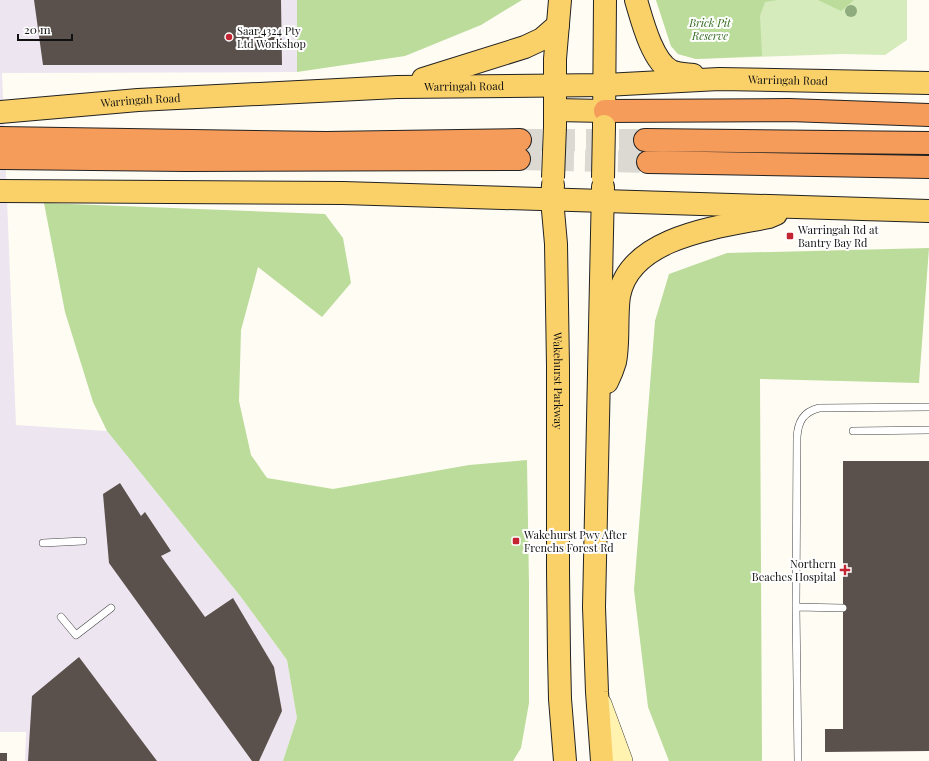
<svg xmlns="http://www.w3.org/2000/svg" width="929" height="761" font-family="'Playfair Display',serif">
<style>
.industrial{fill:#ede5ef}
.green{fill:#d6ebbc}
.forest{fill:#bbdc9b}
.building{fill:#5a514c}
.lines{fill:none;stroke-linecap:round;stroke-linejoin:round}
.highway-tunnel{stroke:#dbd9d2;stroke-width:22;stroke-dasharray:22 11;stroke-linecap:butt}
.lane-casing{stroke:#444;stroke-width:8}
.secondary-casing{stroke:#333;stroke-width:22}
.primary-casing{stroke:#222;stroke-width:24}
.highway-casing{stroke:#222;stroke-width:24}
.lane{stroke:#fff;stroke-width:7}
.secondary{stroke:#fff3af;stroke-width:21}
.primary{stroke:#fad169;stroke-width:22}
.highway{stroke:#f69c5b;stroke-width:22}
.primary-bridge-casing{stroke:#222;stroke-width:24;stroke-linecap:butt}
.primary-bridge{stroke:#fad169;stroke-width:22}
.tree{fill:#8eac7e}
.poi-dot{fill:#c42533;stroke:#fff;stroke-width:1.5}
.labels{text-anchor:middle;stroke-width:4;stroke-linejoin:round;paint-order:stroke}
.park-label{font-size:11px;font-style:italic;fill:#316b1e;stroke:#fff}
.poi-label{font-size:11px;fill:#111;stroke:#fff;text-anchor:start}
.street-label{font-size:11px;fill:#111;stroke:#fff}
</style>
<rect width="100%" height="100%" fill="#fffcf4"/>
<!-- industrial -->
<path class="industrial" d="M0,0H297V72L2,73L16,425L107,431L241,597L287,660L297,718L283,761H25L26,732H0Z"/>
<!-- green -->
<path class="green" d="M656,0H907V40L885,55L843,54L696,59L678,54L671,46Z"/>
<!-- forest -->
<path class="forest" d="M297,0H522L481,25L405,56L297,72Z
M656,0H778L765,2L760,16L762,56L696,59L678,54L671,46Z
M818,0H854L841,11Z
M44,203L325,214L343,238L351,283L322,317L258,267L241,330L239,401L251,455L267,478L333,489L469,465L527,460L529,585V703L521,748L513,761H283L297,718L287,660L241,597L107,431L93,402L65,312Z
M929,248L919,383L760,379L762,761H669L648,707L634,590L655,321L669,274L727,253Z"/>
<!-- building -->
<path class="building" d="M34,0H281L282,65H43Z
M843,461H929V751L825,752V729H843Z
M120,483L141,516L145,512L171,551L161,556L205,617L233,598L274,667L282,711L259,761H252L109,563L103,494Z
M79,657L157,761H28L32,696Z
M0,753H7V761H0Z"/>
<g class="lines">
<!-- highway-tunnel -->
<path class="highway-tunnel" d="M520,140H645
M519,159L648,162"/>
<defs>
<path id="lane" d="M853,431L929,430
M43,543L83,541
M796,607L843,608
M61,617L76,635L111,608
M798,761L796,607L797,437C798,422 803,412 819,408L929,407"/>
<path id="secondary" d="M601,704L622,761"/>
<g id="primary">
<path d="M636,0C642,20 652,61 671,71C678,74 685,74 693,75"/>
<path d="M423,79L525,47L542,39L558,25"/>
<path d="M555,110L605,111"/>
<path id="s1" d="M0,112L138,100L397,87L605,85L719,79L929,83"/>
<path d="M555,126V59L560,0"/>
<path d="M604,126L605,0"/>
<path id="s2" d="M553,185L552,199L556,244L558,366V571L559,655L560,699L565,761"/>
<path d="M0,191L343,193L929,211"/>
<path d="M607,382C610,376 613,369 615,362C619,343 616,316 619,296C630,236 720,227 769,217L776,214"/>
<path d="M602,761L597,692L594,607L603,187"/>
</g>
<path id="highway" d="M605,111L789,110L929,115
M0,138L326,143L520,140
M645,140L929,143
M0,158L186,160L519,159
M648,162L929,167"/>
</defs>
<!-- lane casing -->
<use href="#lane" class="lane-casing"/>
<!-- secondary casing -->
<use href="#secondary" class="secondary-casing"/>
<!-- primary casing -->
<use href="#primary" class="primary-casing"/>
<!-- highway casing -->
<use href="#highway" class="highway-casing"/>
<!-- lane -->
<use href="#lane" class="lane"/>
<!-- secondary -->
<use href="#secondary" class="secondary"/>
<!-- primary -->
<use href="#primary" class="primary"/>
<!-- highway -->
<use href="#highway" class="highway"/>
<defs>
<path id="primary-bridge" d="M553,178L555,126
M603,178L604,126"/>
</defs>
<!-- primary-bridge casing -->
<use href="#primary-bridge" class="primary-bridge-casing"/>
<!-- primary-bridge -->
<use href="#primary-bridge" class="primary-bridge"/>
</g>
<!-- trees -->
<circle class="tree" cx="851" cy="11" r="6"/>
<!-- markers -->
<g class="poi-dot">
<circle cx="229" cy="37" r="4"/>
<rect x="786" y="232" width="8" height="8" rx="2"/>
<rect x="512" y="537" width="8" height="8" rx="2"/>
<path d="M843 564h4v4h4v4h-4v4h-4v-4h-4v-4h4z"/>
</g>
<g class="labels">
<!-- park labels -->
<g class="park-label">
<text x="710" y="27">Brick Pit<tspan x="710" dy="13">Reserve</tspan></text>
</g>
<!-- poi labels -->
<g class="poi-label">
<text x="237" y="35">Saar 4324 Pty<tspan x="237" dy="13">Ltd Workshop</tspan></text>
<text x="798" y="234">Warringah Rd at<tspan x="798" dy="13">Bantry Bay Rd</tspan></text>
<text x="524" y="539">Wakehurst Pwy After<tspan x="524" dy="13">Frenchs Forest Rd</tspan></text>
<text x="836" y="568" text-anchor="end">Northern<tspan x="836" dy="13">Beaches Hospital</tspan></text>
</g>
<!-- street labels -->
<g class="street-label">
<text dy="4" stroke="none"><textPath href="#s1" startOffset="789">Warringah Road</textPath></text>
<text dy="4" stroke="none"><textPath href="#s1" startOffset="465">Warringah Road</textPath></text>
<text dy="4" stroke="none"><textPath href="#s1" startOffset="141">Warringah Road</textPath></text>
<text dy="4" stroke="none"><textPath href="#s2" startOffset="196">Wakehurst Parkway</textPath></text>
</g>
</g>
<!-- scale -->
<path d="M18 34v6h54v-6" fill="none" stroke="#111111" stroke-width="2"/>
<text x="24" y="34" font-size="12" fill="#111111" stroke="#ffffff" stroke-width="3" paint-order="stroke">20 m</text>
</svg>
